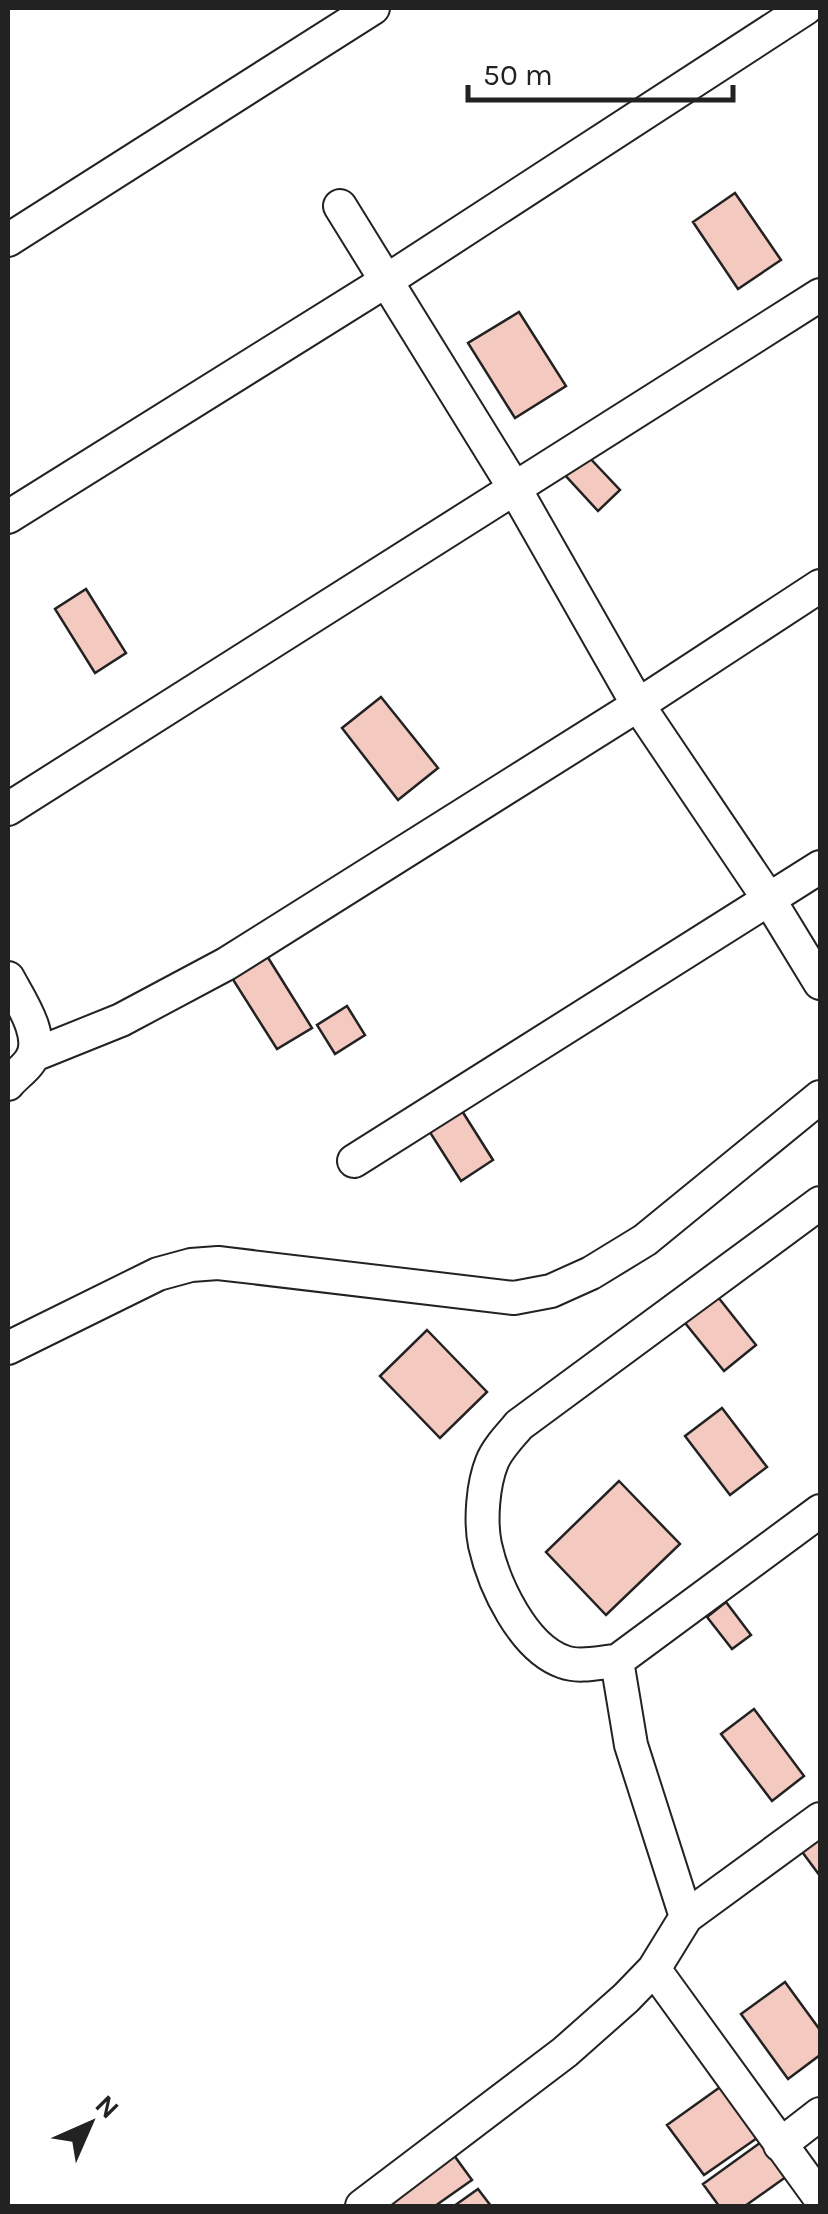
<svg xmlns="http://www.w3.org/2000/svg" width="828" height="2214" font-family="Karla,sans-serif">
<style>
.building{fill:#f3c9c0;stroke:#222;stroke-width:2.5}
.lines{fill:none;stroke-linecap:round;stroke-linejoin:round}
.street-casing{stroke:#222;stroke-width:36}
.street{stroke:#fff;stroke-width:32}
</style>
<rect width="100%" height="100%" fill="#fff"/>
<!-- building -->
<path class="building" d="M735,193L781,260L738,289L693,222Z
M519,312L566,386L515,418L468,343Z
M586,454L620,490L598,511L564,474Z
M86,589L126,653L95,673L55,609Z
M381,697L438,768L398,800L342,728Z
M267,956L312,1028L277,1049L232,978Z
M347,1006L365,1035L335,1054L317,1025Z
M457,1103L493,1160L461,1181L424,1123Z
M714,1292L756,1345L724,1371L681,1318Z
M427,1330L487,1392L440,1438L380,1376Z
M722,1408L767,1467L730,1495L685,1436Z
M619,1481L680,1544L606,1615L546,1552Z
M726,1602L751,1635L732,1649L707,1617Z
M754,1709L804,1776L772,1801L721,1734Z
M820,1834V1876L800,1849Z
M785,1982L820,2030V2055L788,2079L741,2014Z
M723,2085L760,2136L704,2175L667,2125Z
M764,2140L790,2174L745,2206H719L703,2184Z
M453,2154L472,2180L435,2206H381Z
M478,2189L491,2206H454Z"/>
<g class="lines">
<defs>
<path id="street" d="M340,206L515,489L638,705L770,901L820,983
M8,240L373,8
M8,517L386,281L806,8
M8,809L820,295
M8,978C19,999 47,1038 30,1061C24,1070 14,1076 8,1084
M34,1055L121,1020L226,964L638,705L820,586
M354,1161L820,867
M820,1203L519,1425C510,1436 497,1449 492,1462C483,1484 480,1521 485,1545C494,1585 523,1648 564,1662C580,1668 601,1662 617,1661L820,1511
M8,1348L158,1274L191,1265L218,1263L514,1298L551,1291L591,1273L645,1240L820,1097
M617,1661L631,1745L686,1917
M654,1969L820,2198
M780,2145L820,2114
M362,2206L565,2052L626,1998L654,1969L686,1917L820,1819"/>
</defs>
<!-- street casing -->
<use href="#street" class="street-casing"/>
<!-- street -->
<use href="#street" class="street"/>
</g>
<!-- border -->
<rect width="828" height="2214" fill="none" stroke="#222222" stroke-width="20"/>
<!-- north arrow -->
<g transform="translate(90 2124) rotate(45)" stroke="#ffffff" stroke-width="8" paint-order="stroke">
<path d="M0-8L18 38L0 25L-18 38Z" fill="#222222"/>
<text y="-15" font-size="28" font-weight="bold" text-anchor="middle" fill="#222222">N</text>
</g>
<!-- scale -->
<path d="M468 85v15h265v-15" fill="none" stroke="#222222" stroke-width="5"/>
<text x="483" y="85" font-size="30" fill="#222222" stroke="#ffffff" stroke-width="8" paint-order="stroke">50 m</text>
</svg>
